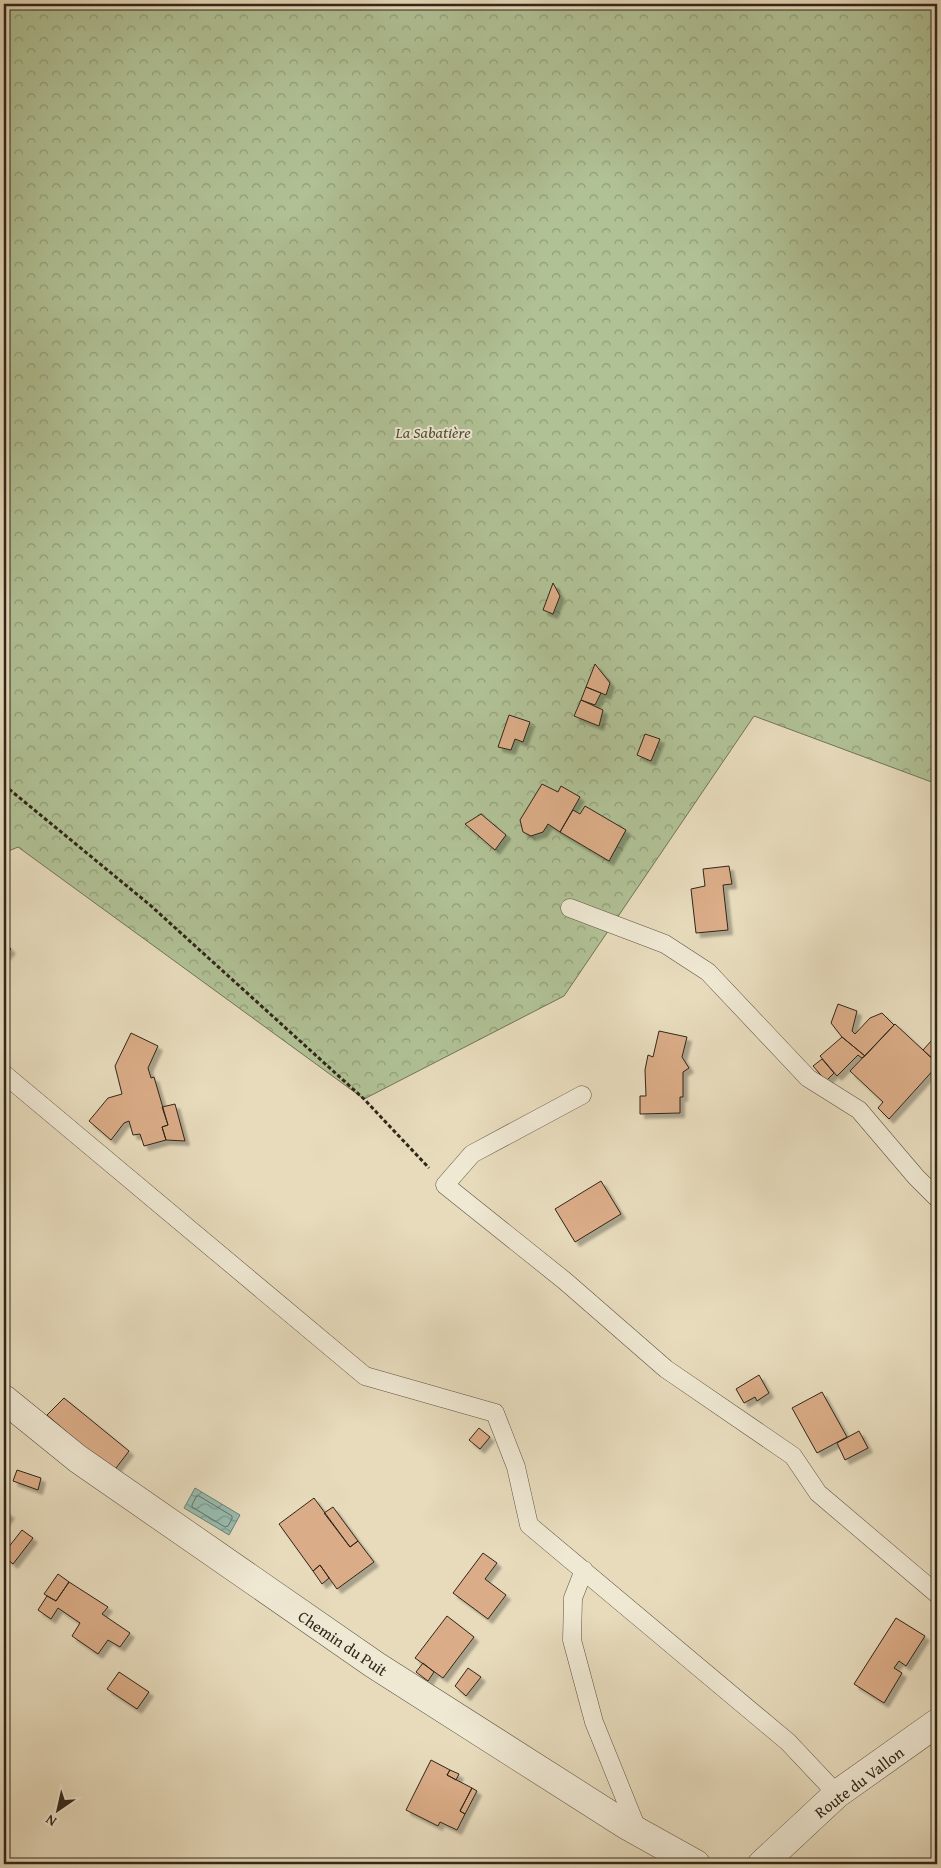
<svg xmlns="http://www.w3.org/2000/svg" width="941" height="1868" font-family="'Gentium Book Plus',serif">
<style>
.forest{fill:url(#forest-crowns);stroke:#707457}
.water{fill:url(#water-waves);stroke:#6e7f72}
.lines{fill:none;stroke-linecap:round;stroke-linejoin:round}
.shore{stroke:#647064;stroke-width:1}
.building{fill:#daac87;stroke:#302619;filter:url(#shadow)}
.service-casing{stroke:#5e5342;stroke-width:19}
.minor-casing{stroke:#5e5342;stroke-width:29}
.tertiary-casing{stroke:#5e5342;stroke-width:29}
.path{stroke:#302619;stroke-width:3;stroke-dasharray:4 2.5;stroke-linecap:butt}
.service{stroke:#efe8d3;stroke-width:18}
.minor{stroke:#efe8d3;stroke-width:28}
.tertiary{stroke:#efe8d3;stroke-width:28}
.labels{text-anchor:middle;stroke-width:4;stroke-linejoin:round;paint-order:stroke}
.park-label{font-size:16px;font-style:italic;fill:#504d38;stroke:#efe8d3}
.street-label{font-size:16px;fill:#302619;stroke:#efe8d3}
</style>
<defs>
<pattern id="forest-crowns" width="20" height="18" patternUnits="userSpaceOnUse" patternTransform="scale(1.25)"><rect width="20" height="18" fill="#b0c195"/><path d="M2 6a3 3 0 1 1 6 0M12 15a3 3 0 1 1 6 0" fill="none" stroke="#909d79"/></pattern>
<pattern id="water-waves" width="16" height="10" patternUnits="userSpaceOnUse" patternTransform="scale(1.25)"><rect width="16" height="10" fill="#97bbae"/><path d="M0 5q4-4 8 0t8 0" fill="none" stroke="#7c988d"/></pattern>
<filter id="shadow"><feDropShadow dx="4.5" dy="4.5" stdDeviation="1" flood-color="#0004"/></filter>
</defs>
<rect width="100%" height="100%" fill="#e7dbbc"/>
<filter id="stains"><feTurbulence type="fractalNoise" baseFrequency=".004" numOctaves="4"/><feColorMatrix values="0 0 0 0 .2 0 0 0 0 .09 0 0 0 0 .02 0 0 0 .5 -.17"/></filter>
<radialGradient id="worn" r=".72"><stop offset=".6" stop-color="#630" stop-opacity="0"/><stop offset="1" stop-color="#630" stop-opacity=".3"/></radialGradient>
<!-- forest -->
<path class="forest" d="M4,4H937V784L754,716L564,996L364,1099L18,847L4,853Z"/>
<!-- water -->
<path class="water" d="M195,1488L240,1515L229,1535L184,1508Z"/>
<g class="lines">
<!-- shore -->
<path class="shore" d="M199,1496L232,1516V1519L228,1526L225,1527L192,1507V1505L196,1497Z"/>
</g>
<!-- building -->
<path class="building" d="M553,583L560,596L553,614L543,610Z
M595,664L610,683L606,695L586,687Z
M586,687L601,693L595,705L581,700Z
M581,700L603,710L599,726L574,716Z
M509,715L530,722L523,742L515,739L511,750L498,747Z
M645,734L660,739L651,761L637,755Z
M542,784L558,792L561,786L580,797L560,832L548,824L543,832L531,836L523,832L520,820Z
M585,806L626,830L609,861L560,832L573,810L580,814Z
M481,814L506,835L495,850L465,824Z
M729,866L732,884L723,885L728,930L696,933L691,889L705,886L703,869Z
M4,943L11,949L4,957Z
M838,1004L857,1011L852,1031L855,1034L870,1018L882,1013L894,1025L865,1056L842,1037L831,1023Z
M895,1024L937,1063V1066L889,1119L878,1108L883,1102L850,1071Z
M659,1031L687,1037L682,1057L689,1068L683,1072V1097H680V1113L640,1114V1096H646L645,1070L648,1055L653,1057Z
M131,1033L158,1046L148,1068L151,1078L154,1077L168,1125L162,1127L166,1140L144,1146L140,1134L133,1135L129,1121L124,1123L111,1140L89,1121L108,1098L122,1094L115,1066Z
M842,1037L865,1056L862,1058L858,1055L837,1076L820,1056Z
M932,1040L937,1045V1063L923,1050Z
M822,1059L834,1073L826,1081L813,1066Z
M175,1104L185,1141L166,1140L162,1127L168,1125L162,1107Z
M601,1181L621,1214L575,1242L555,1209Z
M759,1375L769,1393L757,1401L755,1397L744,1403L736,1389Z
M822,1392L847,1437L817,1453L792,1408Z
M64,1398L129,1451L113,1472L47,1415Z
M479,1428L490,1437L480,1449L469,1440Z
M859,1431L868,1448L845,1460L837,1443Z
M17,1470L41,1478L38,1490L13,1481Z
M314,1498L350,1547L358,1541L374,1562L337,1589L320,1565L313,1571L279,1524Z
M333,1507L358,1541L350,1547L324,1513Z
M4,1510L10,1514L4,1522Z
M22,1530L33,1538L13,1564L4,1556V1553Z
M483,1553L497,1563L485,1579L506,1595L488,1619L453,1593Z
M320,1565L329,1578L322,1584L313,1571Z
M58,1574L69,1582L56,1601L44,1594Z
M69,1582L108,1607L102,1614L130,1633L120,1647L108,1640L98,1654L72,1636L80,1623L58,1608L51,1619L38,1610L47,1596L56,1601Z
M447,1616L474,1637L443,1678L415,1658Z
M896,1618L925,1636L906,1666L899,1661L894,1668L902,1673L884,1703L854,1684Z
M423,1663L434,1672L428,1681L416,1672Z
M468,1668L481,1677L466,1696L455,1686Z
M119,1672L149,1692L137,1709L107,1689Z
M431,1760L450,1770L447,1775L472,1788L460,1811L465,1814L457,1830L440,1822L438,1826L406,1810Z
M450,1770L459,1774L456,1780L447,1775Z
M472,1788L477,1791L465,1814L460,1811Z"/>
<g class="lines">
<defs>
<path id="service" d="M570,908L665,944L708,972L808,1078L859,1110L916,1177L937,1198
M4,1074L365,1376L495,1413L516,1467L529,1525L788,1742L837,1794
M582,1095L472,1154L445,1185L565,1281L666,1369L793,1456L818,1493L937,1594
M584,1570L573,1598L572,1640L594,1722L638,1831"/>
<path id="minor" d="M4,1399L78,1459L375,1665L626,1825L696,1864"/>
<path id="tertiary" d="M762,1864L837,1794L937,1723"/>
</defs>
<!-- service casing -->
<use href="#service" class="service-casing"/>
<!-- minor casing -->
<use href="#minor" class="minor-casing"/>
<!-- tertiary casing -->
<use href="#tertiary" class="tertiary-casing"/>
<!-- path -->
<path class="path" d="M4,785L150,905L364,1099L429,1168"/>
<!-- service -->
<use href="#service" class="service"/>
<!-- minor -->
<use href="#minor" class="minor"/>
<!-- tertiary -->
<use href="#tertiary" class="tertiary"/>
</g>
<g class="labels">
<!-- park labels -->
<g class="park-label">
<text x="433" y="438">La Sabatière</text>
</g>
<!-- street labels -->
<g class="street-label">
<text transform="translate(343 1643) rotate(34)" y="6">Chemin du Puit</text>
<text transform="translate(859 1782) rotate(-37)" y="6">Route du Vallon</text>
</g>
</g>
<!-- margin -->
<rect width="941" height="1868" fill="none" stroke="#e7dbbc" stroke-width="20"/>
<rect x="5" y="5" width="931" height="1858" fill="none" stroke="#302619" stroke-width="2.5"/>
<rect x="10" y="10" width="921" height="1848" fill="none" stroke="#302619"/>
<!-- north arrow -->
<g transform="translate(58 1810) rotate(214)" stroke="#efe8d3" stroke-width="4" paint-order="stroke">
<path d="M0-4L9 19L0 12L-9 19Z" fill="#302619"/>
<text y="-8" font-size="14" font-weight="bold" text-anchor="middle" fill="#302619">N</text>
</g>
<rect width="100%" height="100%" filter="url(#stains)"/>
<rect width="100%" height="100%" fill="url(#worn)"/>
</svg>
